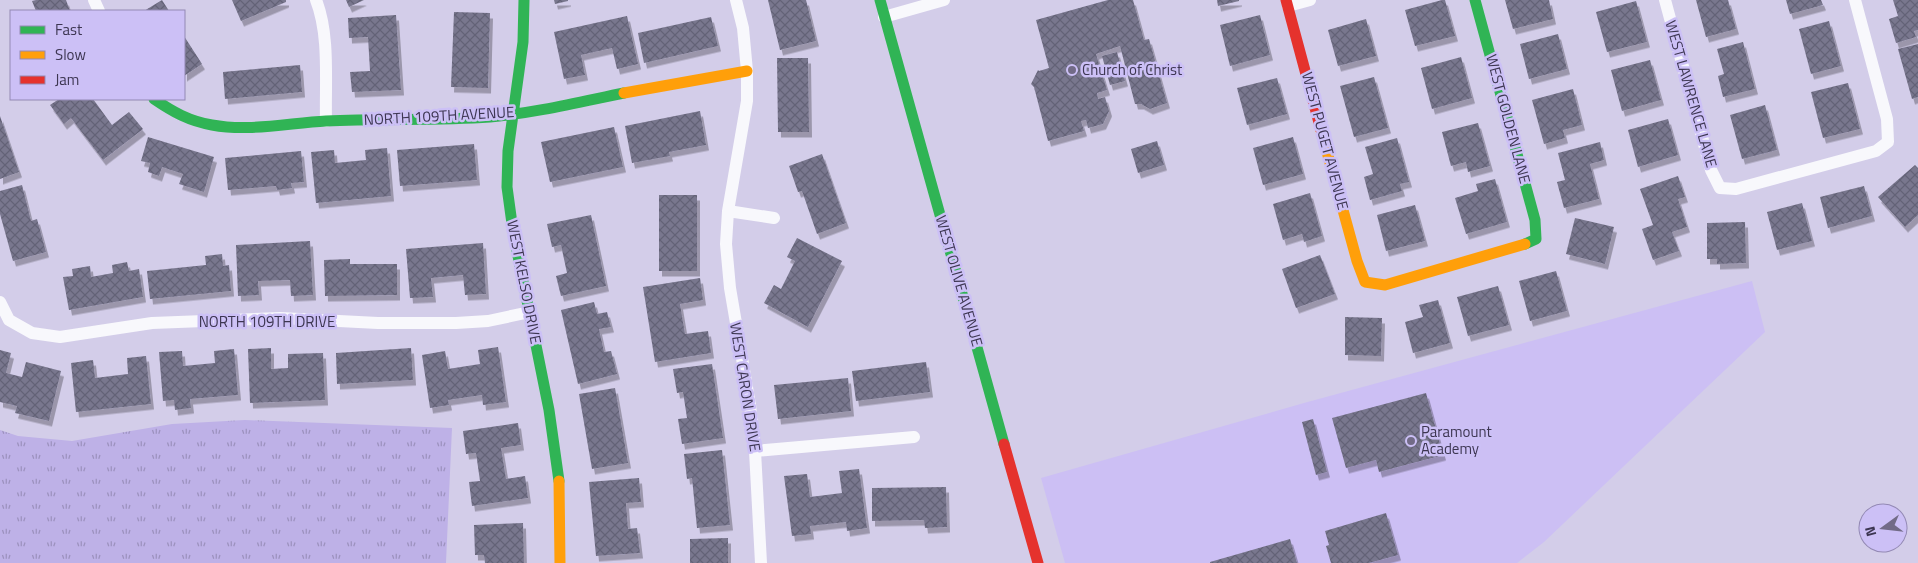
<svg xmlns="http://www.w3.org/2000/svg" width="1918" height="563" font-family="'Titillium Web',sans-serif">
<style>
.built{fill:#ccbff4}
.grass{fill:url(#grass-tufts)}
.building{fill:url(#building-cross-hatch);filter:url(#shadow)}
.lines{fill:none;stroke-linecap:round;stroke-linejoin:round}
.street{stroke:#f8f8fc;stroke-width:12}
.fast{stroke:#30b455;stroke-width:11}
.slow{stroke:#ff9f0a;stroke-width:11}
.jam{stroke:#e5322d;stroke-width:11}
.poi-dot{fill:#726b87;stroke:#ccc0f6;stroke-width:2}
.labels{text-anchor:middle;stroke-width:5;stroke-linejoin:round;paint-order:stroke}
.poi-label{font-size:15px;fill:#3d3652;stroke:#ccc0f6;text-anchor:start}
.street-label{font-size:15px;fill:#3d3652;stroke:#ccc0f6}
</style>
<defs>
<pattern id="grass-tufts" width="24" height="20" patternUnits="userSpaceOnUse" patternTransform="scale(1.25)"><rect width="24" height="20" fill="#beb1e7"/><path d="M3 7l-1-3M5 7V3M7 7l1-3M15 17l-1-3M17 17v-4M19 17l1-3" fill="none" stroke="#9c91be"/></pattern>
<pattern id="building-cross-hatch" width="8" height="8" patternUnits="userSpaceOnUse" patternTransform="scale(1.25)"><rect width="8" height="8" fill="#79778e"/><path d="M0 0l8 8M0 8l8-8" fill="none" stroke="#646277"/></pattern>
<filter id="shadow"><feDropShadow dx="3" dy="5.5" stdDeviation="0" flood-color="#0004"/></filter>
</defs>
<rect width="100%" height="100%" fill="#d3cde9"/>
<!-- built -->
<path class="built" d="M1752,281L1765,332L1544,542L1517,563H1065L1041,478L1304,403Z"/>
<!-- grass -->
<path class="grass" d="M245,420L452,428L446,563H0V430L18,436L72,441L172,424Z"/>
<!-- building -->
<path class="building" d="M36,0H66L70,11H36L32,1Z
M162,0L169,11H144Z
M232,0H286V2L241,21Z
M346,0H364L349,7Z
M554,0H568V1L555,4Z
M768,0H806L816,41L780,50Z
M1108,0H1133L1144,40L1149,39L1167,103L1150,109L1141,104H1135L1120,46L1096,54L1107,90L1097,93L1098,99L1105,97L1109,111L1103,124L1088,128L1086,120L1081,121L1084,131L1048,141L1034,87L1031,84L1038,70L1039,71L1049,68L1036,20Z
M1217,0H1239V1L1218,6Z
M1442,0H1445L1455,36L1415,46L1405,10Z
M1505,0H1549L1553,19L1513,29Z
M1696,0H1728L1736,29L1706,37Z
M1786,0H1821L1823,5L1790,14Z
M1893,0H1918V30L1914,31L1916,37L1896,43L1889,19L1898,16Z
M1636,1L1647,42L1607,52L1596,12Z
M454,12L490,13L488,88L451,87Z
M396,15L401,90L352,92L350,72L370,71L368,37L349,38L348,18Z
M1260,15L1270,55L1230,66L1220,25Z
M627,16L638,64L617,69L612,48L581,55L585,75L564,79L554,32Z
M711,17L718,46L644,63L638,33Z
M1366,19L1376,56L1338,66L1328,30Z
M1829,21L1841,66L1811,74L1799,29Z
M1558,34L1567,69L1529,79L1520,44Z
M184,36L202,64L184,76Z
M1743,42L1755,89L1723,97L1718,76L1724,74L1717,49Z
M1918,44V97L1912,99L1898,49Z
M1117,52L1125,81L1110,85L1102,56Z
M1461,57L1472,98L1432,109L1421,68Z
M777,58H808L809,132H778Z
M1650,60L1661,100L1622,111L1611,70Z
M300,65L302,92L225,99L223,72Z
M1374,77L1388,128L1354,137L1340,86Z
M1277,78L1287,114L1247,125L1237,88Z
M1848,83L1860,129L1823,138L1811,92Z
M1573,89L1582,125L1563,130L1565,138L1544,144L1532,100Z
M59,99H93L112,125L129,112L143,129L103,160L71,118L64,124L50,105Z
M1765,105L1777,150L1742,159L1730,115Z
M700,111L706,145L669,152L670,156L632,163L625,126Z
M0,116L19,172L0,179Z
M1668,119L1678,155L1638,167L1628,130Z
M1478,123L1490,166L1468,172L1466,162L1451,166L1442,132Z
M614,127L623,167L550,182L541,142Z
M148,137L214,157L204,192L179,184L183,174L162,167L159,176L148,172L150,163L141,161Z
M1293,137L1303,174L1263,185L1253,148Z
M1397,138L1409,182L1400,184L1402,191L1370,200L1364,177L1373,174L1365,147Z
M1157,141L1164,165L1138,173L1131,149Z
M1600,142L1604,160L1590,164L1599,199L1564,208L1557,182L1565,180L1558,153Z
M474,144L477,180L400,186L397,150Z
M387,148L391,196L316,203L311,152L334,150L335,163L366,160L365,150Z
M301,151L304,182L291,183L292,188L277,190L276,186L228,190L225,158Z
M822,154L846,223L817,234L802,191L798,192L789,166Z
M1915,165L1918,168V215L1905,227L1878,197Z
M1678,176L1685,197L1678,199L1687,227L1672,232L1679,251L1653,260L1642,229L1653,225L1640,189Z
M1495,179L1507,222L1466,234L1455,198L1478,191L1476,184Z
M22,185L31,221L37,219L46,252L13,261L0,214V191Z
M1864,186L1872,216L1828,228L1820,197Z
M1310,193L1322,236L1304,242L1302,234L1283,240L1273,204Z
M659,195H697V271H659Z
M1802,203L1812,241L1777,250L1767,212Z
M1415,205L1425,241L1386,251L1377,215Z
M591,215L606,286L561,296L556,276L567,273L561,245L552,247L547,224Z
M1575,218L1614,227L1605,264L1566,254Z
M1745,222L1746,263L1717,264V259H1707V223Z
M797,238L842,261L808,327L764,303L774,285L781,289L795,261L787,257Z
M310,241L313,295L291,296L290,280L258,281L259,295L238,296L236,245Z
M483,243L486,294L465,295L463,275L431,278L433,297L410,298L406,249Z
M222,254L223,266L229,265L231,291L150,299L147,271L206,265L205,256Z
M1320,255L1335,294L1296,308L1282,269Z
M350,259V264H397V295L325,296L324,260Z
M127,262L129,271L139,269L143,297L69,310L63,277L73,276L72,269L90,266L91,277L113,273L112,265Z
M1556,271L1567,311L1530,321L1519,281Z
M700,278L703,300L680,304L685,334L708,331L711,353L655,362L643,287Z
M1498,286L1509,325L1468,336L1457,297Z
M1438,300L1450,343L1413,353L1405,322L1423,317L1419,305Z
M594,302L597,314L607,312L611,327L599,329L604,352L611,351L617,374L578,384L561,310Z
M1345,317L1382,318L1381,356L1345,355Z
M498,347L506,402L483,405L482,395L448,400L449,405L430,408L422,355L445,351L448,369L480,364L478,350Z
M271,348V369L288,368V354L323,353L325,400L250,403L248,349Z
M411,348L413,380L337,384L336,353Z
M234,349L238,395L190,399L191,408L175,410L174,400L163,401L159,352L182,351L183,366L215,363L214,351Z
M0,350L11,353L6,373L22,377L26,362L61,371L49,421L15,413L17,406L0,402Z
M146,356L151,404L76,412L71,363L93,360L95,378L128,374L127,358Z
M926,362L930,392L856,401L852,371Z
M712,364L723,438L682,444L678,419L687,418L683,392L677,393L673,369Z
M848,378L851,411L778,419L774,385Z
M615,388L628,463L592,469L579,394Z
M1426,393L1443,455L1379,472L1376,460L1346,468L1332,418Z
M1313,419L1327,472L1316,475L1302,422Z
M518,423L521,445L501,448L506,479L525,476L528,498L472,506L469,482L480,481L476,453L466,454L463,431Z
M722,450L730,525L697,528L692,478L687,479L684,454Z
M859,469L867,528L847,531L846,522L810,526L811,534L792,536L784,476L807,474L810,497L842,493L839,471Z
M639,478L641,502L626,503L628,529L637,528L640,553L596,556L589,482Z
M946,487L947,527L925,528L924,520L872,521V488Z
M1386,513L1398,555L1369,563H1331L1326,546L1329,545L1325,531Z
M523,523L524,563H485L484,555H475L474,525Z
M728,538V563H690V539Z
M1290,539L1297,563H1210V562Z"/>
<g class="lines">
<!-- street -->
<path class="street" d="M94,0L99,11
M316,0C330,35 325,83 326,121
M736,0L743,28L747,71V101L728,211L726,244L730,288L750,405L755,451L761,563
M1665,0L1711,170L1720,188L1736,189L1876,151L1888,142L1887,119L1855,0
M1288,6L1310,0
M884,17L944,0
M728,211L774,218
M0,302L9,320L32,333L60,337L152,323L280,318L378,323H456L488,321L530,312
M755,451L914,437"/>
<!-- fast -->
<path class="fast" d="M524,0L523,42L508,151L507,187L513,231L549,410L559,481
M880,0L1004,444
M1475,0L1535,220L1536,239L1525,244
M154,99C173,112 189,121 212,125C249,132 289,123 326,121C380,118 435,121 490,117C535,113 580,102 624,93"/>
<!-- slow -->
<path class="slow" d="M624,93L747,71
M1321,130L1357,261L1365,282L1385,285L1525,244
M559,481L560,563"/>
<!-- jam -->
<path class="jam" d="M1286,0L1321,130
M1004,444L1038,563"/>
</g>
<!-- markers -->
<g class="poi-dot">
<circle cx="1072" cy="70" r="5"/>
<circle cx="1411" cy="441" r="5"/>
</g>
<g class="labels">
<!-- poi labels -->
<g class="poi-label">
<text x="1082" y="75">Church of Christ</text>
<text x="1421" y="437">Paramount<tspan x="1421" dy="17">Academy</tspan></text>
</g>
<!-- street labels -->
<g class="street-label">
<text transform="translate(1691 94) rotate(74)" y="5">WEST LAWRENCE LANE</text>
<text transform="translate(439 116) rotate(-3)" y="5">NORTH 109TH AVENUE</text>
<text transform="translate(1508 119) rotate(75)" y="5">WEST GOLDEN LANE</text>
<text transform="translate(1325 141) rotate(75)" y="5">WEST PUGET AVENUE</text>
<text transform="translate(959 281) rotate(74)" y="5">WEST OLIVE AVENUE</text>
<text transform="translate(524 282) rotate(79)" y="5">WEST KELSO DRIVE</text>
<text x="267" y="327">NORTH 109TH DRIVE</text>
<text transform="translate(745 387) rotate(81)" y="5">WEST CARON DRIVE</text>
</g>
</g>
<!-- legend -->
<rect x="10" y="10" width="175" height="90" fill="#ccc0f6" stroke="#9389b4"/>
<rect x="20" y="26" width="25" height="8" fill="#30b455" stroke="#9389b4"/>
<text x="55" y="35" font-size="15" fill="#3d3652">Fast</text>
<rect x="20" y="51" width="25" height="8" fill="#ff9f0a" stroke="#9389b4"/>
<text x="55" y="60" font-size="15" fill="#3d3652">Slow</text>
<rect x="20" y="76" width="25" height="8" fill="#e5322d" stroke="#9389b4"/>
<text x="55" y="85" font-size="15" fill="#3d3652">Jam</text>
<!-- north arrow -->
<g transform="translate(1883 528) rotate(255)"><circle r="24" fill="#ccc0f6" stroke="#9389b4"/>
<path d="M0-4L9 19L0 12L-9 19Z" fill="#726b87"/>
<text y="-8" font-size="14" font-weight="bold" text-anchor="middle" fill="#3d3652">N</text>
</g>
</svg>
